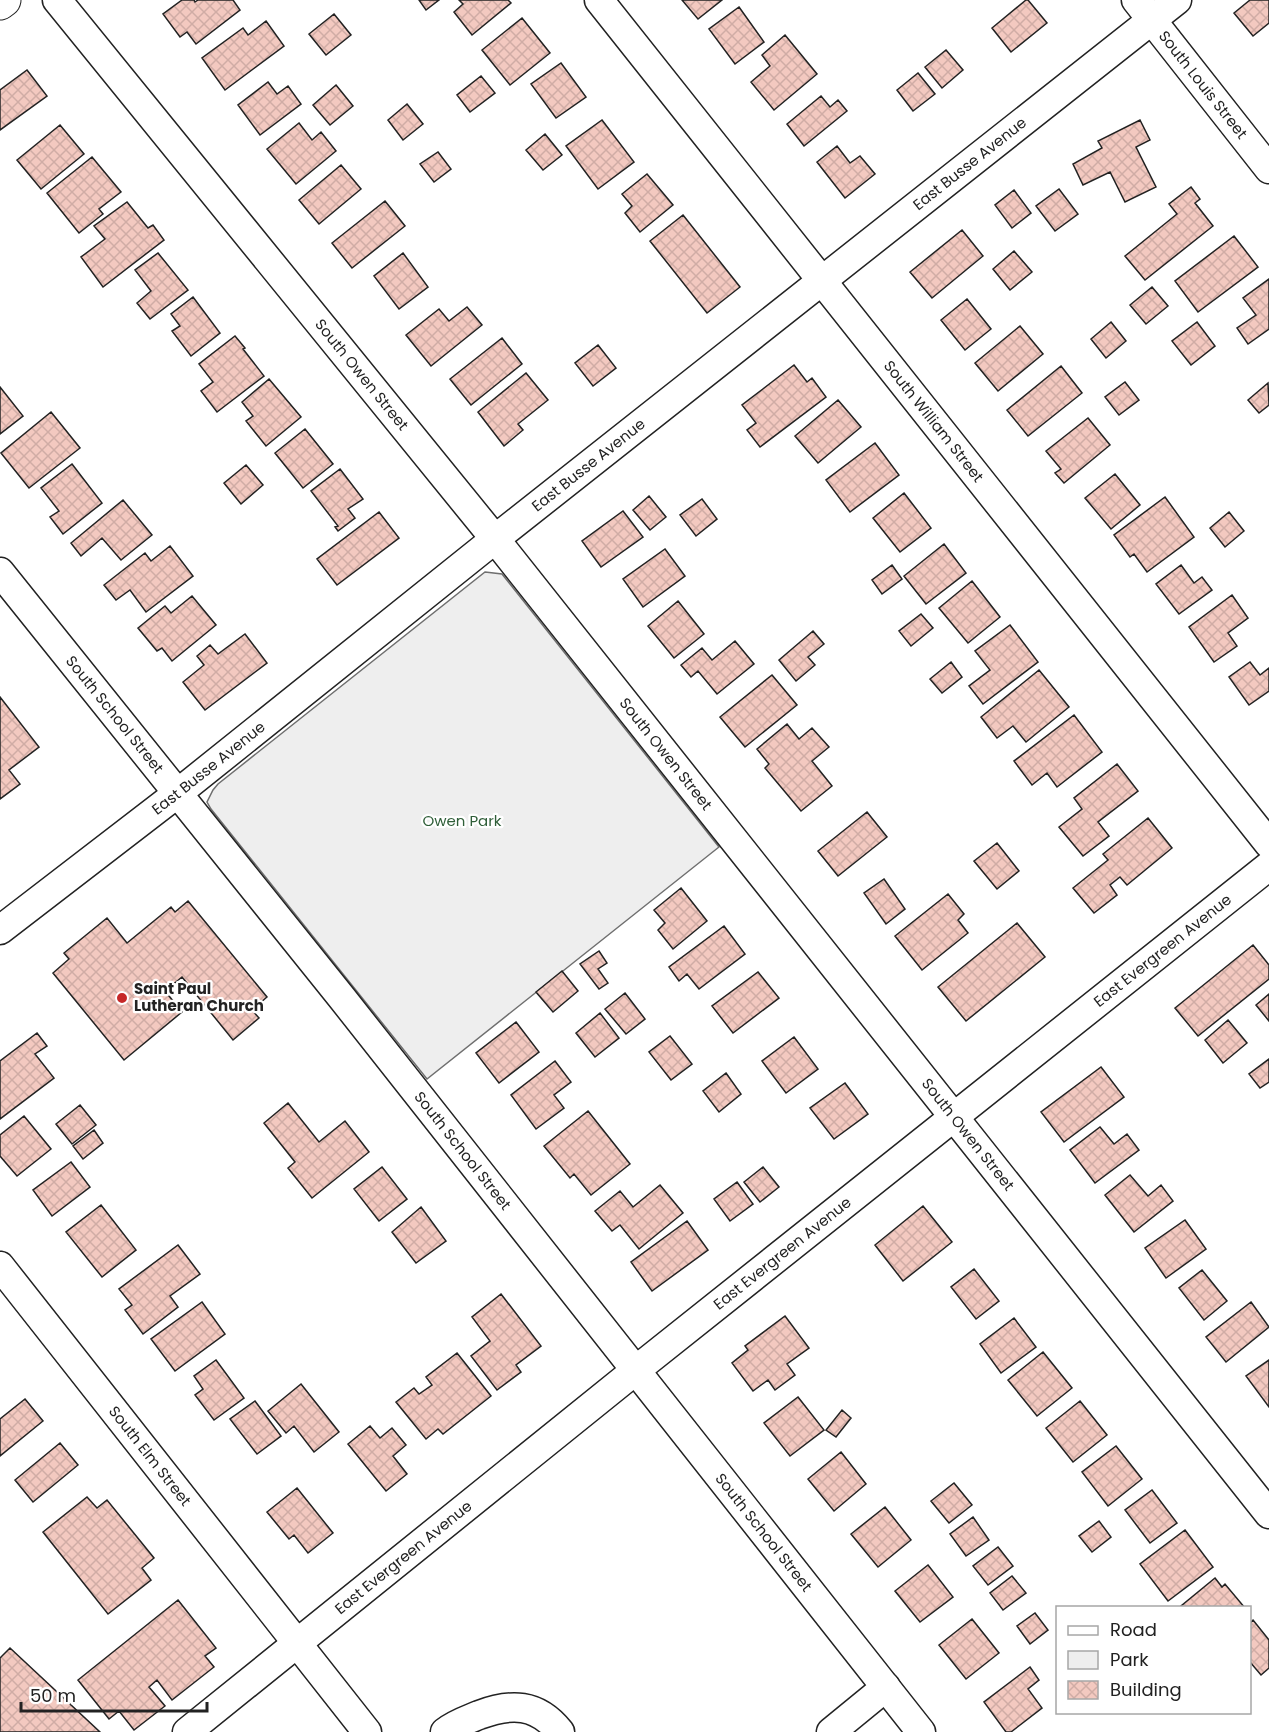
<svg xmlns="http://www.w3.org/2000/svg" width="1269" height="1732" font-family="Poppins,sans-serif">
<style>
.green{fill:#eee;stroke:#6f6f6f;stroke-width:1.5}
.building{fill:url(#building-cross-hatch);stroke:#222;stroke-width:1.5}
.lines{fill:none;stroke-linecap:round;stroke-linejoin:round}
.minor-casing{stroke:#222;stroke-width:31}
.major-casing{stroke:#222;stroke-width:35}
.minor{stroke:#fff;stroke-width:28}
.major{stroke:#fff;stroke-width:33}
.poi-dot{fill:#c62828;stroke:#fff;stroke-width:2}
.labels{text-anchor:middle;stroke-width:4.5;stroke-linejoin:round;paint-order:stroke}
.street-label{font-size:15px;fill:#222;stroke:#fff}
.park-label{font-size:15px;fill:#2f5e38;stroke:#fff}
.poi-label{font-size:15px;font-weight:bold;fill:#222;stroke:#fff;text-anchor:start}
</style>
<defs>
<pattern id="building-cross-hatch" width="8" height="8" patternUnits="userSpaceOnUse" patternTransform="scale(1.5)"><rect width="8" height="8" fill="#f3c9c0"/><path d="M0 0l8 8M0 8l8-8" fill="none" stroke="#d0aca5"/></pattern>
</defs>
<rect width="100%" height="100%" fill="#fff"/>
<!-- green -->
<path class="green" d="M485,572L502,574L719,847L427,1079L211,809L207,802L213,790L218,784Z"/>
<!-- building -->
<path class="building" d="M182,0H194L195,2L198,0H233L240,10L196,44L187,32L180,37L163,14Z
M419,0H439L426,10Z
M459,0H508L511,3L472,35L454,12L463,4Z
M682,0H722L698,19Z
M1026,0H1028L1047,23L1011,52L992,28Z
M1250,0H1269V23L1253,36L1234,13Z
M739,7L764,42L735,64L709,29Z
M334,14L351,35L326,55L309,34Z
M522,18L550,53L510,85L482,50Z
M266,21L284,46L225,90L202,58L243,28L248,35Z
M785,35L817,74L774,110L751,82L770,66L762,55Z
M946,50L963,70L942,88L925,67Z
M561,63L586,97L556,118L531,84Z
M27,70L47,96L0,130V90Z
M918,73L935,94L913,111L897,90Z
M481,76L495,93L470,112L457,95Z
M268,82L277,94L288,86L301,104L260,135L238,105Z
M336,85L353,106L330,125L313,105Z
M821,96L830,107L838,100L847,111L804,146L787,124Z
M407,104L423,124L403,140L388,120Z
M602,120L634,162L598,189L566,146Z
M1140,120L1150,140L1136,147L1156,187L1125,202L1110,172L1083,185L1073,164L1102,148L1098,141Z
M299,123L312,140L321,132L336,151L296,184L267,149Z
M60,125L84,154L41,189L17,160Z
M545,134L562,155L543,170L526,150Z
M837,146L850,163L860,156L875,174L845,198L817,162Z
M438,152L451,169L434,182L420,164Z
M92,157L121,192L99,209L103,214L79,233L47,193Z
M341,165L361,189L319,224L299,200Z
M647,174L673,205L640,232L625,213L632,206L622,194Z
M1191,187L1200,199L1195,203L1213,226L1145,280L1125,256L1177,214L1169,204Z
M1059,189L1078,214L1055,231L1036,206Z
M1014,190L1031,213L1012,228L995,205Z
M385,201L405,226L352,268L332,243Z
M127,202L148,228L153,225L164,240L103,287L81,257L105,239L94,226Z
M683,215L740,287L707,313L650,241Z
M962,230L983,256L932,298L910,272Z
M1234,236L1258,267L1198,312L1175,281Z
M1014,251L1032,272L1010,290L993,269Z
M158,253L188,290L150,319L137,303L151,291L135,270Z
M403,253L428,287L399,309L374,276Z
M1269,279V329L1248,344L1237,328L1256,315L1243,298Z
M1152,287L1168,306L1146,324L1130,305Z
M193,297L220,333L191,356L172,331L180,326L171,314Z
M967,299L991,329L965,350L941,320Z
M467,307L482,325L431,366L406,335L439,309L449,321Z
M1111,322L1126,341L1106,358L1091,339Z
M1197,322L1215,346L1191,365L1172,341Z
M1020,326L1043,354L998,391L975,363Z
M235,336L245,348L243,349L264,376L217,412L201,391L213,382L199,364Z
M502,338L522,364L471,405L450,379Z
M598,345L616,368L593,386L575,363Z
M794,365L807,382L812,378L826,397L760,447L747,430L756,423L742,405Z
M1061,366L1082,393L1028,436L1007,410Z
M526,373L548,400L518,424L523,430L504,446L478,412Z
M269,379L301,417L266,446L246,421L253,416L242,402Z
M1125,382L1139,400L1119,415L1105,397Z
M1268,383L1269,405L1259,413L1248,400Z
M0,387L23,416L0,434Z
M838,400L861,427L818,463L795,436Z
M51,412L80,448L29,488L1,453Z
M1088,418L1110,445L1064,483L1055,473L1061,469L1046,451Z
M305,429L333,464L303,488L275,453Z
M875,443L899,475L850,512L826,480Z
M72,464L102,503L63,534L50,517L59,511L41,488Z
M246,465L263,485L241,504L224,483Z
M340,469L363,499L348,509L355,518L338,531L335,527L338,526L311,491Z
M1115,474L1140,505L1111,529L1085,498Z
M904,493L931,528L900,552L873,518Z
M649,496L666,517L650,530L633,510Z
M1165,497L1194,537L1147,572L1134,554L1130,557L1114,535Z
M702,499L717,519L696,536L680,515Z
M123,500L152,535L121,560L102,538L81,556L71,543Z
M623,511L643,537L601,567L582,541Z
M379,512L399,538L337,585L317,559Z
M1229,512L1244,531L1225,547L1210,528Z
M944,544L966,573L926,604L904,576Z
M170,546L193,576L146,612L130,590L116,600L104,585L145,553L151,561Z
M665,549L685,576L643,607L623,579Z
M892,565L902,579L882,594L872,580Z
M1181,565L1194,583L1202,577L1212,590L1179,614L1156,584Z
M972,581L1000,617L968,643L939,608Z
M1232,595L1248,618L1228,633L1237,646L1214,662L1189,627Z
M192,596L216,625L172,661L162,648L157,651L138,628L165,606L171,613Z
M678,601L704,634L674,658L648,626Z
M921,614L933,628L911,646L899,631Z
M1010,625L1038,662L983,704L969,686L990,670L975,651Z
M813,631L824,644L808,657L815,665L796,681L779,660Z
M245,634L267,663L205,710L183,682L204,665L197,656L210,645L218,654Z
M735,641L754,664L717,694L698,671L691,677L681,665L702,648L712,660Z
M951,662L962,677L942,693L930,679Z
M1250,662L1260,675L1269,668V691L1249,705L1229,677Z
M1039,670L1069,707L1026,742L1013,726L997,738L981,717Z
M772,675L797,705L745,747L720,717Z
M0,697L39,747L9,770L20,784L0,799Z
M1074,715L1102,752L1057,787L1047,773L1032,785L1014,761Z
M787,724L799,739L812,728L829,747L812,761L832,786L801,811L765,768L769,764L757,749Z
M1117,764L1138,791L1098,822L1109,836L1083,856L1059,827L1082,809L1074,798Z
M867,812L887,837L838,876L818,851Z
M1148,818L1172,848L1127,885L1120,877L1110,885L1117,895L1094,913L1073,888L1108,860L1103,854Z
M997,843L1019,871L997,889L974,861Z
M884,879L905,909L886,924L864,893Z
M681,888L707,921L673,949L658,930L665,923L654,910Z
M948,894L964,914L958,920L968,933L922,970L895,936Z
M188,901L267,997L252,1010L259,1018L233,1040L182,977L165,991L182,1012L124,1060L53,973L69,959L64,953L107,918L127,943L171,907L175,912Z
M1017,923L1045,957L966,1021L938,987Z
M724,926L745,954L699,989L687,974L679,981L669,967Z
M1253,945L1269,965V979L1198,1036L1175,1008Z
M599,951L607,963L598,969L608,983L599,989L580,964Z
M562,971L578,991L553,1012L536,992Z
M758,972L779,998L733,1033L712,1006Z
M625,993L645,1019L626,1034L605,1009Z
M1269,994V1021L1256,1005Z
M600,1013L619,1038L595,1057L576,1033Z
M1228,1020L1247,1043L1223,1063L1205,1040Z
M516,1022L539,1052L499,1083L476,1053Z
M37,1033L47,1046L35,1054L54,1078L0,1119V1061Z
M670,1036L692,1064L671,1080L649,1052Z
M794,1037L818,1069L786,1093L762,1061Z
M1269,1059V1082L1260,1088L1249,1074Z
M555,1061L571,1082L554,1095L564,1108L536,1129L511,1095Z
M1101,1067L1124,1097L1064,1142L1041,1112Z
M726,1073L741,1094L719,1112L703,1091Z
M845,1083L868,1114L834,1139L810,1108Z
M288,1103L319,1142L345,1121L369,1152L312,1198L288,1168L295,1162L264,1123Z
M80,1105L96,1125L72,1144L56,1124Z
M588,1111L630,1164L591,1195L574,1174L570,1178L544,1146Z
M24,1116L51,1149L17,1176L0,1156V1135Z
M1100,1127L1114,1144L1127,1134L1139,1150L1095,1183L1070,1150Z
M94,1130L103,1143L83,1159L73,1146Z
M71,1162L90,1187L52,1216L33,1190Z
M382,1167L407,1199L379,1221L354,1189Z
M763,1167L779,1187L760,1202L744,1182Z
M1130,1175L1148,1196L1161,1185L1173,1201L1134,1232L1105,1195Z
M737,1182L753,1204L730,1221L714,1199Z
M660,1185L683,1213L639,1249L620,1225L612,1231L595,1211L620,1191L633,1207Z
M101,1205L136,1250L102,1277L66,1232Z
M923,1206L952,1242L903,1281L875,1245Z
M421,1207L446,1241L416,1263L392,1232Z
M1185,1220L1206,1249L1166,1278L1145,1248Z
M687,1221L708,1250L652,1291L631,1262Z
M178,1245L200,1274L170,1296L178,1307L143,1334L125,1310L132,1305L119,1289Z
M974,1269L999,1301L976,1319L951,1287Z
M1202,1270L1227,1301L1204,1320L1179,1288Z
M501,1294L541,1346L516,1365L521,1372L497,1390L471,1356L490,1341L472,1317Z
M202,1302L225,1334L175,1371L151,1339Z
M1251,1302L1269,1327L1226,1362L1206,1337Z
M785,1316L809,1348L787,1364L795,1375L775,1390L768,1380L753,1391L732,1363L748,1350L745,1346Z
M1014,1318L1036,1347L1001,1373L980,1344Z
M1043,1352L1072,1388L1037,1416L1008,1380Z
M457,1353L491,1396L443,1434L438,1429L426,1439L396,1402L414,1388L419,1394L432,1385L426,1377Z
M216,1360L244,1398L214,1420L195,1395L203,1389L194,1376Z
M1269,1360V1407L1246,1376Z
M301,1384L339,1432L314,1452L294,1426L286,1433L268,1411Z
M798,1397L824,1430L790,1456L764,1423Z
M25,1399L43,1421L0,1456V1419Z
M255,1401L281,1436L257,1454L230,1419Z
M1080,1401L1107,1435L1073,1462L1046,1428Z
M842,1410L851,1418L836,1437L826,1430Z
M370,1426L380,1438L392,1428L406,1445L393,1456L407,1474L386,1491L348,1444Z
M60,1443L78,1465L33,1502L15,1480Z
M1116,1446L1142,1479L1108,1506L1082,1472Z
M841,1452L866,1484L834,1511L808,1479Z
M954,1483L972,1505L949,1523L931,1501Z
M297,1488L333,1533L308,1553L294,1535L289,1539L267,1512Z
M1152,1490L1177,1523L1150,1543L1125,1510Z
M87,1497L97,1508L107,1500L154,1558L142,1568L151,1580L108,1614L43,1532Z
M885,1507L911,1540L878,1567L851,1534Z
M973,1517L989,1540L966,1556L950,1534Z
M1099,1521L1111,1537L1092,1552L1079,1536Z
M1185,1530L1213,1567L1168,1601L1140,1564Z
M998,1547L1013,1566L988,1585L973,1566Z
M928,1565L953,1597L920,1622L895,1591Z
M1012,1576L1026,1593L1003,1610L990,1593Z
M1215,1578L1222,1587L1225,1584L1245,1608H1182L1181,1606Z
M178,1600L216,1648L205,1656L214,1667L172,1700L157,1680L149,1687L165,1706L134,1730L119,1711L109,1719L78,1680Z
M1035,1613L1048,1630L1030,1644L1017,1626Z
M972,1619L999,1653L966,1679L939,1645Z
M1253,1620L1269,1640V1668L1261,1675L1250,1662V1623Z
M10,1648L100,1732H0V1658Z
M1030,1667L1039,1680L1028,1689L1042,1708L1011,1732H1006L984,1702Z"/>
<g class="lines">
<defs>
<g id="minor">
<path id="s1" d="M57,0L495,539L1269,1514"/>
<path id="s2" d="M599,0L1269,844"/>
<path id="s3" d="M1136,0L1269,169"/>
<path id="s4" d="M0,572L342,998L921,1732"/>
<path id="s5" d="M0,930L178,793L495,539L1177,0"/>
<path id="s6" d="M0,1266L367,1732"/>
<path id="s7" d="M187,1732L636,1370L1269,866"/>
<path d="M445,1732C455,1724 467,1720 479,1715C511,1703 537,1703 560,1732"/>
<path d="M831,1732L886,1687"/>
</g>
<path id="major" d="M0,3L4,0"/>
</defs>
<!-- minor casing -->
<use href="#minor" class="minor-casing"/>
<!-- major casing -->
<use href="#major" class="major-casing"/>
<!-- minor -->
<use href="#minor" class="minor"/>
<!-- major -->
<use href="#major" class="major"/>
</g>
<!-- markers -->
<circle class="poi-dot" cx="122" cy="998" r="6"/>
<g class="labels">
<!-- street labels -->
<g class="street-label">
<text dy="5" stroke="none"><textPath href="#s3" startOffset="108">South Louis Street</textPath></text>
<text dy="5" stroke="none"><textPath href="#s5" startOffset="1236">East Busse Avenue</textPath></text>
<text dy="5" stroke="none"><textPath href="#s1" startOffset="483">South Owen Street</textPath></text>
<text dy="5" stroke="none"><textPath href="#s2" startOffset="538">South William Street</textPath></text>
<text dy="5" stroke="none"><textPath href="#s5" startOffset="750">East Busse Avenue</textPath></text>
<text dy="5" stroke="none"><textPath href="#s4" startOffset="183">South School Street</textPath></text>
<text dy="5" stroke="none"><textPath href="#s1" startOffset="969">South Owen Street</textPath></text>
<text dy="5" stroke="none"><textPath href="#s5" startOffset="264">East Busse Avenue</textPath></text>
<text dy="5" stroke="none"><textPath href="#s7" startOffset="1250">East Evergreen Avenue</textPath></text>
<text dy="5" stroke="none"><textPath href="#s1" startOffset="1455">South Owen Street</textPath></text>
<text dy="5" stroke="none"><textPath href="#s4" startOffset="741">South School Street</textPath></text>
<text dy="5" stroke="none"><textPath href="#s7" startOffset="764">East Evergreen Avenue</textPath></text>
<text dy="5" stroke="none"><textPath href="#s6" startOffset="242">South Elm Street</textPath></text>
<text dy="5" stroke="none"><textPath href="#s4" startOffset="1227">South School Street</textPath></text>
<text dy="5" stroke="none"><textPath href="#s7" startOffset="278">East Evergreen Avenue</textPath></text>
</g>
<!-- park labels -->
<g class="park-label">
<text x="462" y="826">Owen Park</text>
</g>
<!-- poi labels -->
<g class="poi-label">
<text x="134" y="994">Saint Paul<tspan x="134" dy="17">Lutheran Church</tspan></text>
</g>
</g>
<!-- legend -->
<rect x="1056" y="1606" width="195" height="108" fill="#ffffff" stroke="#a7a7a7" stroke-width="1.5"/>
<rect x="1068" y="1626" width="30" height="9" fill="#ffffff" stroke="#a7a7a7" stroke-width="1.5"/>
<text x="1110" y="1636" font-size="18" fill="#222222">Road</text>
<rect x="1068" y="1651" width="30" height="18" fill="#eeeeee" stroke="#a7a7a7" stroke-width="1.5"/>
<text x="1110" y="1666" font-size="18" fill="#222222">Park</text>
<rect x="1068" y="1681" width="30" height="18" fill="url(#building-cross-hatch)" stroke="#a7a7a7" stroke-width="1.5"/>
<text x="1110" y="1696" font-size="18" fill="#222222">Building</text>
<!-- scale -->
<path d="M21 1702v9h186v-9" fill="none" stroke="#222222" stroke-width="3"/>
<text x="30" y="1702" font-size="18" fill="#222222" stroke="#ffffff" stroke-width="4.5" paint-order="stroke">50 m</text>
</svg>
